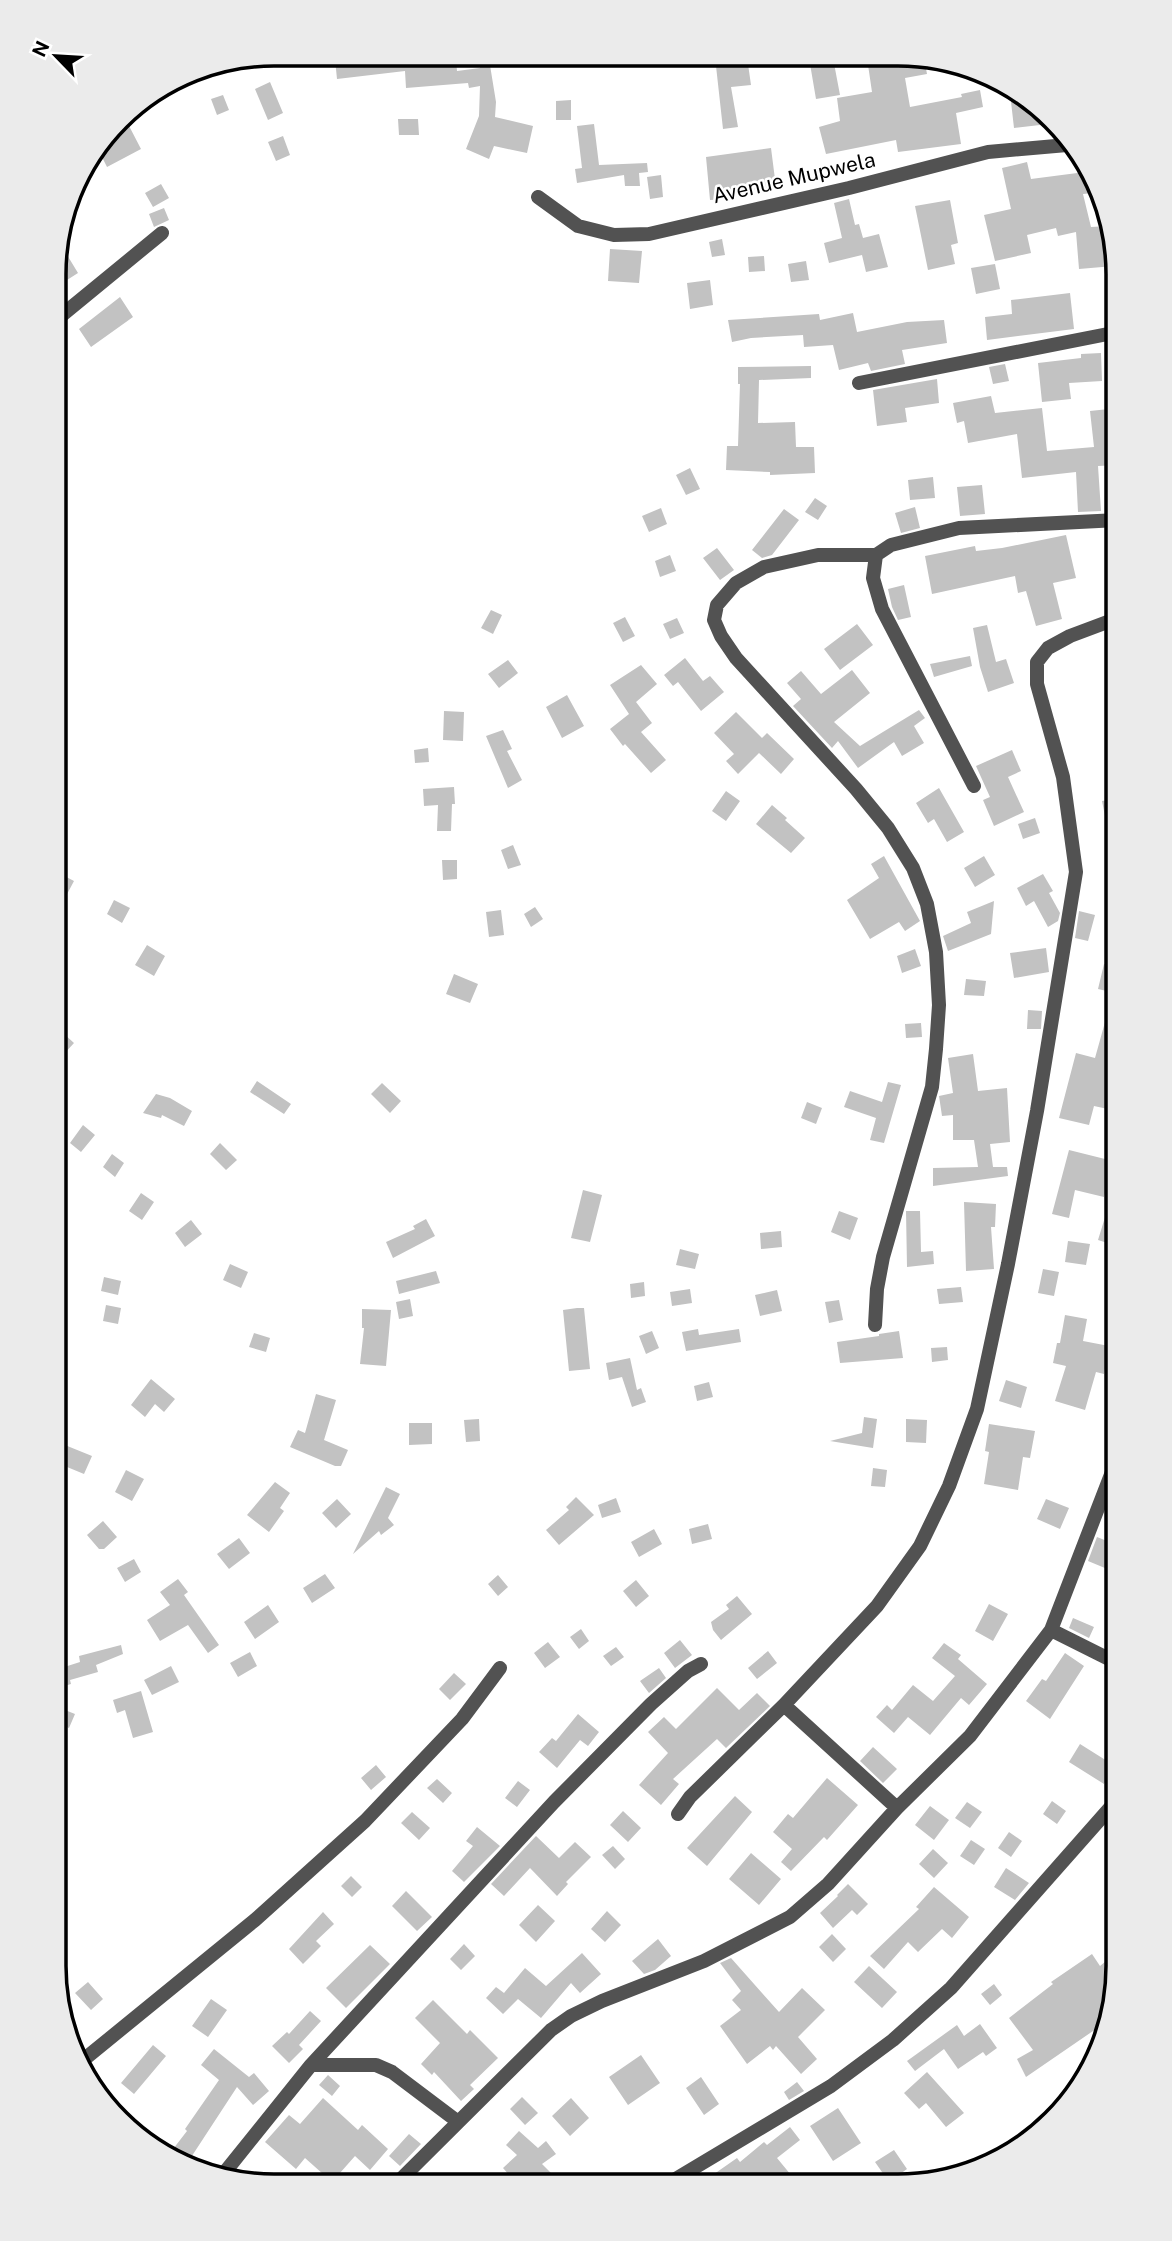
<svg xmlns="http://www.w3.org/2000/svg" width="1172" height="2241" font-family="'Public Sans',sans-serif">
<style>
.building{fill:#c2c2c2}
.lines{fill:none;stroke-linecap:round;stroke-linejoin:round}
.minor{stroke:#525252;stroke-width:14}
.labels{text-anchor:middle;stroke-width:5;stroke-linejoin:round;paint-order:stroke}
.street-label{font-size:21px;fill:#000;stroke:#fff}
.rim{fill:none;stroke:#000;stroke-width:3.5}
</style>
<rect width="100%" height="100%" fill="#fff"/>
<!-- building -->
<path class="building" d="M370,55H423L424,62L456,59L457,71L480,68V60L489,59L496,102L495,117L533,126L527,153L494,146L489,159L466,149L479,116L480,86L469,88L468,83L406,88L405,71L337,79L335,59Z
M715,57H747L751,85L731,87L738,127L723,129Z
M809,58H833L840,95L816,99Z
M867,58H924L927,74L905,78L910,107L962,97L961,94L980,90L983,107L956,113L961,144L898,152L896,140L826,154L819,127L840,121L837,98L872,92Z
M270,82L283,113L268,120L255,89Z
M1010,93L1038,106L1040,125L1014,128Z
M223,95L229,110L217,115L211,99Z
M571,100V120H556V101Z
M398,119H418L419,135H399Z
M127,122L141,149L107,167L98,149L113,130Z
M594,124L599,165L647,163L648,172L639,173L640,186H625L624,175L577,183L575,169L582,168L577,126Z
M283,136L290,155L276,161L268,142Z
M771,148L776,187L730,194L731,199L710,200L706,157Z
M1027,162L1031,179L1085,172L1093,184V193L1083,194L1091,227L1109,226L1114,266L1079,269L1076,232L1058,236L1056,228L1027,235L1031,253L995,261L984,215L1011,209L1002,168Z
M661,175L663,197L650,199L647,177Z
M161,184L169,198L153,207L145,193Z
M849,199L855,225L859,224L863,238L879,234L888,267L866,272L862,255L829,263L824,243L842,238L834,203Z
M950,200L958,243L951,245L955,264L928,270L915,206Z
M164,208L169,220L154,227L149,214Z
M722,239L725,255L712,257L709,242Z
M58,240L78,273L56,287V246Z
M610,249L642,251L639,283L608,281Z
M764,256L765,271L749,272L748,257Z
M806,261L809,280L791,282L788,264Z
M995,264L1000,289L976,294L971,268Z
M710,280L713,305L690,309L687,283Z
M1070,293L1074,329L987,340L985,317L1012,314L1011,300Z
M120,297L133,317L91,347L79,329Z
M853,313L857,332L907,322L944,320L947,343L902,350L905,364L871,371L868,363L839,370L833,345L804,347L803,335L751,338L732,342L728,320L819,314L820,320Z
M1101,353L1102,381L1069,383L1071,399L1042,402L1038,363L1081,358V354Z
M1005,364L1009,381L993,384L989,367Z
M811,366V378L759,380L758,423L795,422L796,447H814L815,473L770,475V472L726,470L727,446H738L740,384H738V367Z
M937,379L939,403L905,408L907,422L877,426L873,390Z
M991,396L995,413L1042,408L1047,451L1094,447L1090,411L1118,408V465L1098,466L1101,511L1078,512L1076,472L1022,478L1017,434L968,443L964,421L957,423L953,403Z
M690,468L700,489L686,495L676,475Z
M933,477L935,498L910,500L908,480Z
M982,485L985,514L960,516L957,487Z
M815,498L827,506L818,520L805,512Z
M915,507L920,528L901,533L895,513Z
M661,508L667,524L649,532L642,516Z
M784,509L799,520L772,555L762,558L752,550Z
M1066,535L1076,578L1053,583L1062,619L1036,626L1026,591L1018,593L1015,576L932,594L925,556L975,546L976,551L1002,548Z
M717,548L734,570L720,580L703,558Z
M670,555L676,571L660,577L655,561Z
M904,585L911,617L898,620L892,607L888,589Z
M491,610L502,615L493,634L481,628Z
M625,617L635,636L623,642L613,623Z
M677,618L684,633L670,639L663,624Z
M857,624L873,645L840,670L824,649Z
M987,625L996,662L1006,659L1014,683L988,692L980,667L973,628Z
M970,656L972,666L934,677L930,664Z
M685,658L703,681L710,676L724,692L701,711L678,682L673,686L664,675Z
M508,660L518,673L499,688L488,674Z
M641,665L657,684L636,702L652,723L641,732L666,760L651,773L625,744L623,746L610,729L629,714L610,685Z
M852,670L870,693L834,722L860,746L919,710L925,718L914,726L924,743L902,756L894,742L858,768L838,741L832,748L793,706L801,699L787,683L801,671L821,694Z
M567,695L584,726L562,738L546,707Z
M444,711L464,712L463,741L443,740Z
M736,712L762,738L767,733L794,759L781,774L759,753L738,774L726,761L734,754L714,733Z
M503,730L512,749L507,751L522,780L508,788L486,736Z
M428,748L429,762L415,763L414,750Z
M1012,750L1021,771L1008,777L1024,812L994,826L983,800L990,797L976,766Z
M454,787L455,804H452L451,831H437L438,805L424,806L423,789Z
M939,788L964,832L947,842L934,819L928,823L916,803Z
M726,791L740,801L726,821L712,811Z
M1118,798V845L1111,846L1102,801Z
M772,805L787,818L785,820L805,838L791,853L756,824Z
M1035,818L1040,833L1023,839L1018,824Z
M513,845L521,865L508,869L501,850Z
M884,856L920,921L905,931L899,922L870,939L847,900L879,878L871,864Z
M984,856L995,875L975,887L964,868Z
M442,860H457V879L443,880Z
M55,871L74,881L65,898L55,893Z
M1043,874L1053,891L1049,893L1060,913L1058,921L1048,927L1034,901L1026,906L1017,888Z
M114,900L130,908L122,923L107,914Z
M994,901L991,934L948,951L943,936L971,923L967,912Z
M535,907L543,919L531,927L524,914Z
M501,910L504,935L489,937L486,912Z
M1079,911L1095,915L1088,941L1075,938Z
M147,945L165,956L154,976L135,965Z
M1046,948L1049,972L1014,978L1010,953Z
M915,949L921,966L902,973L897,956Z
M1104,964L1117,968L1111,992L1098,989Z
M454,974L478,984L470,1003L446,994Z
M966,979L986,981L984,996L964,995Z
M1028,1010L1042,1011L1041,1029H1027Z
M1107,1015L1118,1018L1117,1111L1094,1106L1089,1125L1059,1118L1076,1053L1095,1058Z
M921,1023L922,1037L906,1038L905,1024Z
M63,1033L74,1043L63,1055L55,1048V1041Z
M973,1054L978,1091L1007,1088L1010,1142L990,1144L993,1167H1007L1008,1176L933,1186V1168L978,1167L974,1140H953V1115L942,1116L939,1096L953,1093L948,1058Z
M257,1081L291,1104L284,1114L250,1092Z
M888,1082L901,1085L884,1143L870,1140L876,1118L844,1107L850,1091L882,1102Z
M382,1083L401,1101L390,1113L371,1094Z
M156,1094L170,1098L192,1111L184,1126L162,1115L161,1118L143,1113Z
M807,1102L822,1108L816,1124L801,1118Z
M83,1125L95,1135L81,1152L70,1143Z
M220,1143L237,1160L226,1170L210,1154Z
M1069,1150L1113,1161L1104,1197L1075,1190L1069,1218L1052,1214Z
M112,1154L124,1163L115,1177L103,1167Z
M1114,1188L1117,1189V1246L1098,1240Z
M583,1190L602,1195L590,1242L571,1238Z
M141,1193L154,1202L142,1220L129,1211Z
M964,1202L996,1204L995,1227H991L994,1269L966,1271Z
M839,1211L858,1218L850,1240L831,1232Z
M906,1211H920L921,1252L933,1251L934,1264L907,1267Z
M426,1219L435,1236L393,1258L386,1242L415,1229L413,1226Z
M191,1220L202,1234L185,1247L175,1233Z
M781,1231L782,1247L761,1249L760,1233Z
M1068,1241L1090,1244L1086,1265L1065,1262Z
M680,1249L699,1254L695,1269L676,1265Z
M230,1264L248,1272L241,1288L223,1280Z
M1043,1269L1059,1272L1054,1296L1038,1293Z
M436,1271L440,1283L399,1294L396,1281Z
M104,1277L121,1281L118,1295L101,1291Z
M644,1282L645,1296L631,1298L630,1284Z
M961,1287L963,1302L939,1304L937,1289Z
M690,1289L692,1303L672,1306L670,1292Z
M777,1290L782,1311L760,1316L755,1295Z
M410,1299L413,1316L399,1319L396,1302Z
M839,1300L843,1320L829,1323L825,1302Z
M106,1305L121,1308L118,1324L103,1321Z
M577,1308H584L590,1369L569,1371L563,1310Z
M362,1309L391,1310L386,1366L360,1364L364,1328H362Z
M1065,1315L1087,1319L1083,1341L1109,1346L1104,1374L1096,1372L1085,1410L1055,1401L1066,1366L1053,1363L1057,1343H1060Z
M698,1329L699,1335L739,1329L741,1342L686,1351L682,1332Z
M652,1331L659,1348L646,1354L639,1336Z
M899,1331L903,1358L840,1363L837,1342L879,1336V1334Z
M254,1333L270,1338L266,1352L249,1347Z
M947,1347L948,1360L932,1362L931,1348Z
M630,1358L637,1390L641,1388L646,1402L632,1407L622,1377L609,1380L606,1363Z
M151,1379L175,1399L164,1412L155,1404L145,1417L131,1405Z
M1006,1380L1027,1387L1021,1408L999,1401Z
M709,1382L713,1397L697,1401L694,1386Z
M316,1394L336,1400L324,1440L348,1450L341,1466H335L290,1447L298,1430L305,1433Z
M864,1417L877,1419L873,1448L830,1441L862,1433Z
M479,1419L480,1441L466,1442L464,1420Z
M906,1419L927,1420L926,1443L906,1442Z
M409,1423H432V1444L409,1445Z
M989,1424L1035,1431L1030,1458L1023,1457L1018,1490L984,1484L989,1452L985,1451Z
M55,1441L92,1456L84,1474L55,1462Z
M873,1468L887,1470L885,1487L871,1486Z
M126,1470L144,1479L132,1501L115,1492Z
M275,1482L290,1493L280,1508L284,1511L269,1532L247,1515Z
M386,1487L400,1494L388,1518L394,1525L381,1535L379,1531L353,1554Z
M576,1497L594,1515L559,1545L546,1530L569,1510L566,1507Z
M616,1498L621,1512L602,1518L598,1505Z
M337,1499L351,1514L336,1528L322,1513Z
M1046,1499L1069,1508L1060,1529L1037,1519Z
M103,1521L117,1537L104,1549H99L87,1535Z
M708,1524L712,1539L692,1544L689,1529Z
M654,1529L662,1544L639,1557L631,1542Z
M1097,1537L1117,1545V1573L1088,1561Z
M239,1538L250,1553L229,1569L217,1554Z
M134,1559L141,1572L125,1582L117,1568Z
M325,1574L335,1588L312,1603L303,1588Z
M498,1575L508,1587L498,1596L488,1584Z
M178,1579L188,1592L184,1595L219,1645L208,1653L188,1625L160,1641L147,1620L170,1605L160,1592Z
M636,1580L649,1596L636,1607L623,1591Z
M737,1596L752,1614L721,1640L713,1630L711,1622L729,1609L726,1605Z
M989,1604L1008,1614L993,1641L975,1631Z
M268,1605L279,1622L255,1639L244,1622Z
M1073,1618L1094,1627L1089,1638L1069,1628Z
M581,1629L589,1641L579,1649L570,1637Z
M680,1640L692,1655L675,1668L664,1653Z
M548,1642L560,1657L545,1668L534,1653Z
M944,1643L961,1655L958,1659L987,1684L969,1705L961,1698L930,1735L908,1717L894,1733L876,1717L887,1705L892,1710L913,1685L933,1701L955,1676L932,1658Z
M121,1645L123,1654L96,1665L98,1672L70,1680L71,1684L58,1688L55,1670L80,1662L79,1656Z
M616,1647L624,1657L611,1666L603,1656Z
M768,1651L777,1663L757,1679L748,1668Z
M250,1652L257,1666L238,1677L230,1663Z
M1065,1653L1084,1666L1050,1719L1026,1701L1042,1679L1046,1681Z
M171,1666L179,1682L152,1695L144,1680Z
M659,1668L666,1678L649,1693L640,1681Z
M454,1673L466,1684L450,1700L439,1689Z
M717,1688L739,1710L757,1693L770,1706L726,1748L717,1739L673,1779L679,1784L661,1805L639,1785L668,1753L648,1732L664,1717L676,1729Z
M141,1691L153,1732L133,1738L125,1710L117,1713L113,1700Z
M55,1706L75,1714L69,1728L55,1722Z
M578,1714L599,1732L588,1746L580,1740L557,1768L539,1752L552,1738L556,1741Z
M1080,1744L1115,1766L1104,1784L1069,1762Z
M873,1747L897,1769L883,1783L860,1761Z
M376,1765L386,1777L371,1790L361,1778Z
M827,1778L858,1805L827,1840L824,1837L791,1871L781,1862L792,1849L773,1832L788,1814L793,1818Z
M437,1779L452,1793L443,1803L427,1788Z
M518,1781L530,1790L517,1807L505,1798Z
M735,1796L752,1812L707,1866L687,1848Z
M1052,1801L1066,1811L1057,1824L1043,1814Z
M967,1802L982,1812L970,1828L955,1818Z
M930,1806L949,1820L934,1840L915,1825Z
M623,1811L641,1828L628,1842L610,1825Z
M412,1812L430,1828L419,1840L401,1823Z
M477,1827L500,1846L464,1882L452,1871L473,1846L466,1841Z
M1009,1832L1022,1841L1011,1857L998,1848Z
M536,1836L559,1858L575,1842L591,1857L566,1882L568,1884L557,1896L530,1868L504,1896L491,1884Z
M971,1840L985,1849L974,1865L960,1856Z
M613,1846L625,1859L615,1869L602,1855Z
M933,1849L948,1863L934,1878L919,1864Z
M751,1853L781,1879L759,1905L729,1879Z
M1006,1868L1029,1883L1015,1900L994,1887Z
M351,1876L362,1887L352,1897L341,1886Z
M848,1884L868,1904L857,1915L852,1910L833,1928L820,1913L838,1896L837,1895Z
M934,1887L969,1917L952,1938L942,1929L918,1952L908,1942L884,1969L870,1956L919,1909L916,1907Z
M406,1891L432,1917L417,1931L392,1906Z
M538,1905L555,1921L536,1942L519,1925Z
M607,1911L621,1925L605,1942L591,1929Z
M323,1912L334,1924L316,1941L321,1946L303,1964L289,1949Z
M832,1934L846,1949L833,1962L819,1947Z
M658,1939L671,1956L655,1970L644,1974L632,1961Z
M464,1944L475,1956L461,1970L450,1959Z
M370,1945L390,1964L346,2008L326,1988Z
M1117,1952V1981L1107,2025L1093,2031L1026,2077L1017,2059L1033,2050L1009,2018L1053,1984L1051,1982L1092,1954L1100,1966Z
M582,1953L601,1974L580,1993L571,1983L541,2018L518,1999L503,2014L486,1998L496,1987L504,1993L525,1968L546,1986Z
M731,1958L779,2012L802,1988L825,2010L798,2037L817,2059L801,2074L776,2046L773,2050L770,2046L747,2064L720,2026L741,2010L732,2000L741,1991L720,1963Z
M869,1966L897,1992L882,2008L854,1982Z
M88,1982L103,1999L91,2010L75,1993Z
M994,1984L1002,1995L990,2005L981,1994Z
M211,1999L227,2010L208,2037L192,2026Z
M433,2000L467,2034L470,2030L498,2058L470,2085L474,2089L461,2101L434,2072L432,2075L421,2064L440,2043L415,2018Z
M310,2011L321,2021L299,2045L303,2049L289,2063L272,2046L287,2032L289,2034Z
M980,2024L997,2048L986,2056L983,2052L958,2069L944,2049L915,2071L907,2061L957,2025L964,2036Z
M153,2045L166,2056L134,2094L121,2083Z
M214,2049L249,2077L254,2073L269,2091L253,2105L237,2087L186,2165L170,2153L187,2131L185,2129L219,2080L201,2065Z
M641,2055L660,2083L628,2105L609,2077Z
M927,2072L964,2113L946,2127L926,2103L919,2109L904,2093Z
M328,2075L340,2086L332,2096L319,2085Z
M701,2077L719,2104L704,2115L686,2088Z
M797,2082L804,2091L789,2100L784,2092Z
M522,2097L538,2113L525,2125L510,2109Z
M323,2098L358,2130L362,2125L388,2149L370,2170L355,2156L332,2182L305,2158L296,2169L265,2142L289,2115L300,2124Z
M571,2098L589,2118L570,2136L552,2116Z
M838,2108L861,2143L833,2161L810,2126Z
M790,2127L800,2140L777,2158L791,2175L778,2186H766L755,2174L737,2186H697L737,2158L740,2162L764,2142L767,2145Z
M519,2131L538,2148L546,2141L556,2154L542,2164L564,2186H519L503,2168L517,2155L506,2145Z
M409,2134L421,2144L400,2166L389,2156Z
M894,2150L907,2169L889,2182L875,2162Z"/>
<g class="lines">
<!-- minor -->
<path class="minor" d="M172,82L197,72L229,63
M538,197L578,226L614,235L649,234L849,188L988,152L1067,145
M56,320L162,233
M859,383L1118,332
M876,555L873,578L882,609L974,786
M875,1325L877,1289L883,1257L932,1087L936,1049L939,1005L936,952L927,904L913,868L888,828L856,789L736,658L721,636L714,620L717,605L736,583L764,567L818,555H876L891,545L959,528L1118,520
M1051,1630L1117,1663
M784,1705L897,1808
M678,1814L690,1797L784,1705L877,1606L920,1546L949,1486L977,1409L1008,1264L1037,1111L1076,872L1063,777L1037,684V662L1048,648L1070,636L1118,618
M82,2061L255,1920L365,1821L462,1719L500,1668
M311,2065H376L392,2072L457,2121
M221,2177L311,2065L554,1802L651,1704L688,1671L701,1664
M395,2185L551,2030L571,2016L602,2001L704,1961L790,1917L828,1884L897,1808L970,1736L1051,1630L1117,1459
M664,2186L831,2086L893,2040L951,1988L1117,1800"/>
</g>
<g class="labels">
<!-- street labels -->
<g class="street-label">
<text transform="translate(794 178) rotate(-13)" y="7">Avenue Mupwela</text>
</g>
</g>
<!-- crop -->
<path d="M0 0H1172V2241H0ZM274 66H898A208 208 0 0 1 1106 274V1966A208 208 0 0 1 898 2174H274A208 208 0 0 1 66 1966V274A208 208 0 0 1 274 66Z" fill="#ebebeb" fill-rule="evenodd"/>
<path class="rim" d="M274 66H898A208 208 0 0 1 1106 274V1966A208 208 0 0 1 898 2174H274A208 208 0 0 1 66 1966V274A208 208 0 0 1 274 66Z"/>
<!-- north arrow -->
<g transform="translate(56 56) rotate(295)" stroke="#ffffff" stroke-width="5" paint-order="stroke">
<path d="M0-5L12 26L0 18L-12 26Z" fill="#000000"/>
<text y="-10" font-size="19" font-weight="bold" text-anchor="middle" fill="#000000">N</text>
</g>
</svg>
